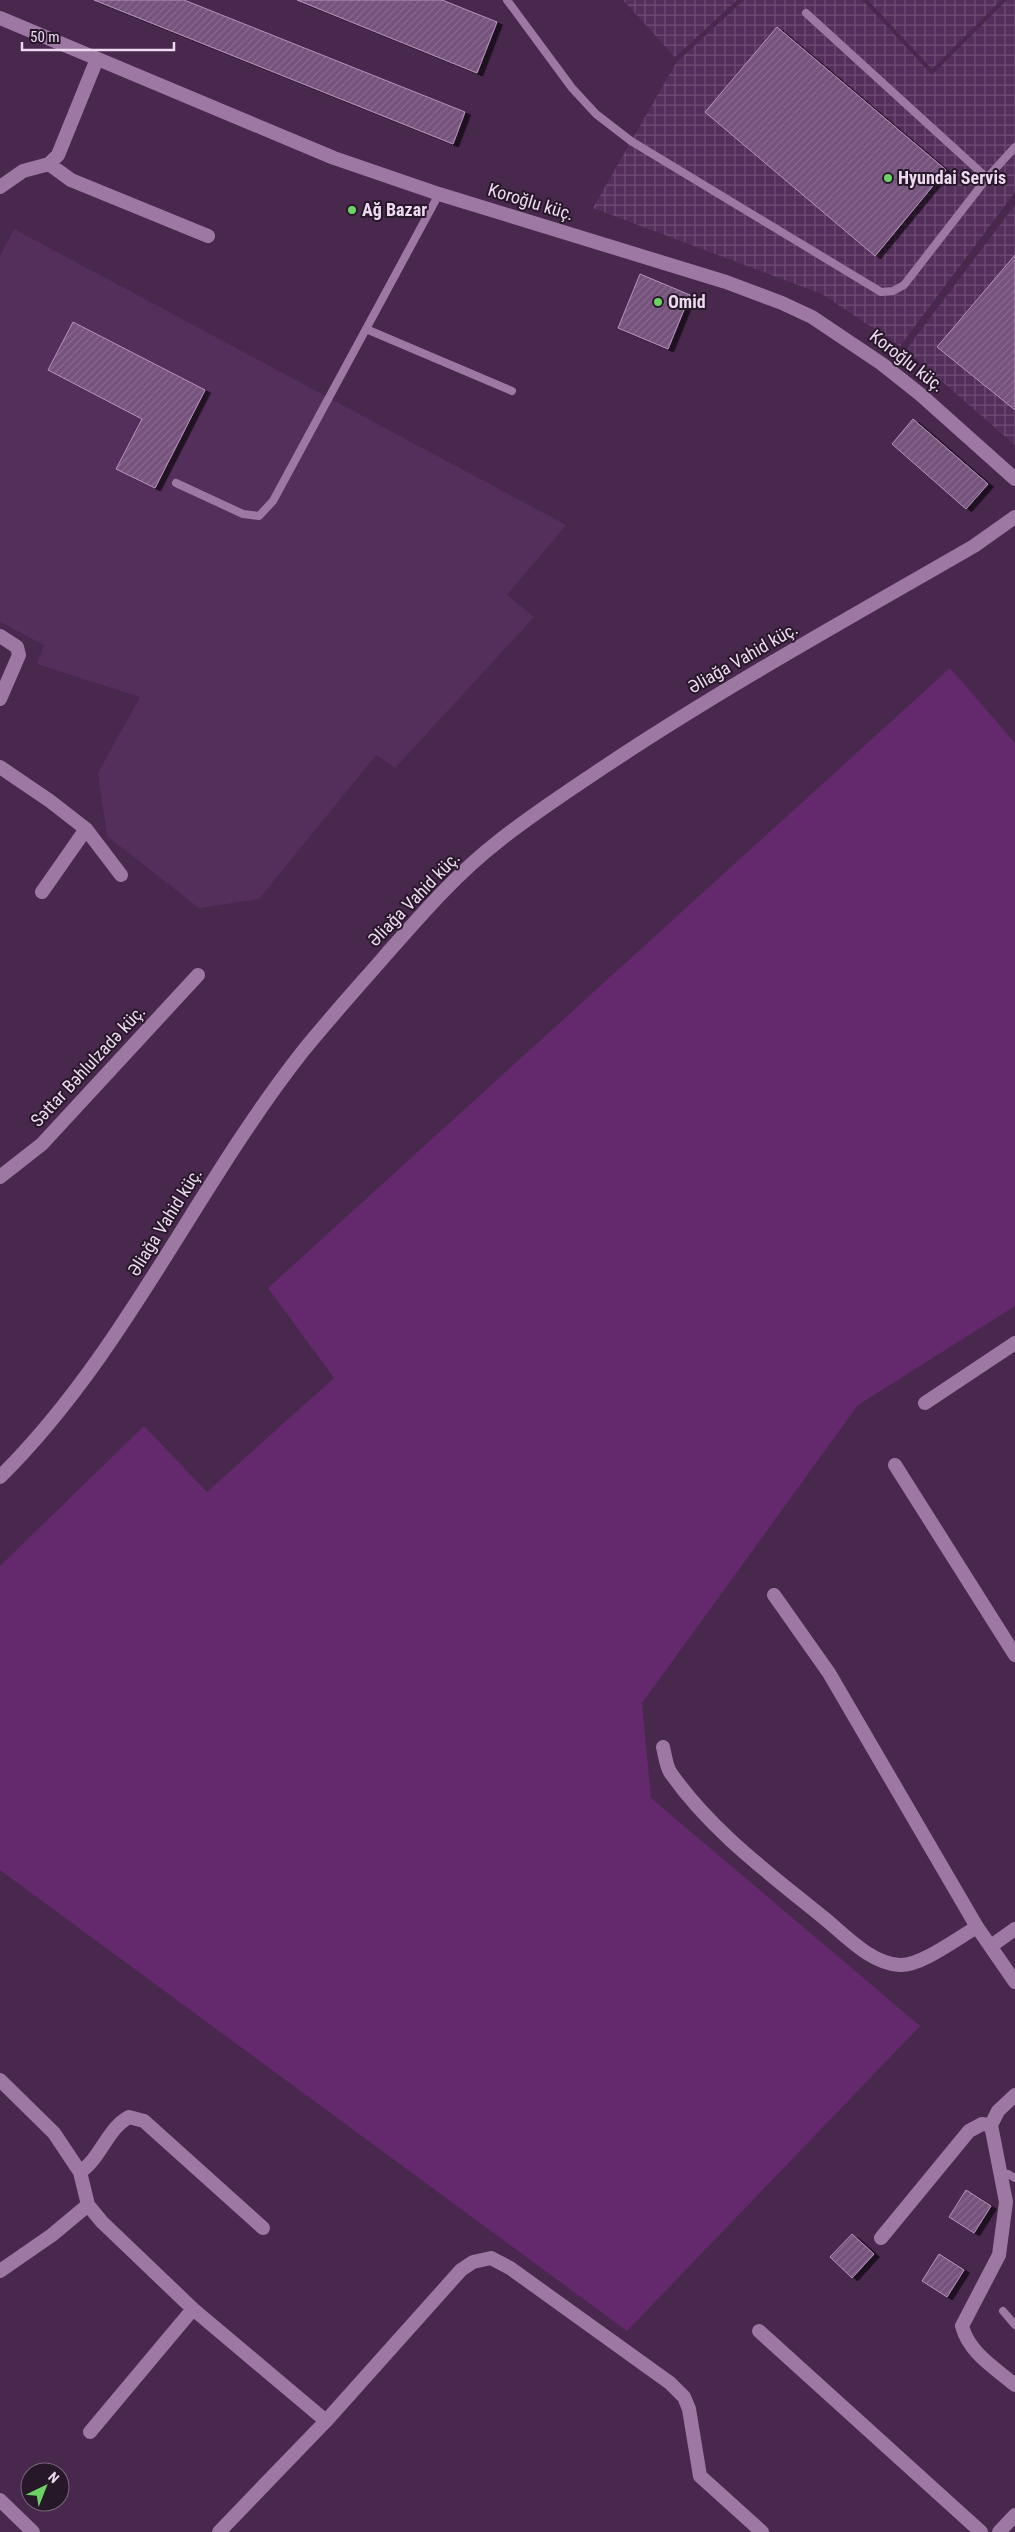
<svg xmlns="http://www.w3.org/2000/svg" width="1015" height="2532" font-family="'Roboto Condensed',sans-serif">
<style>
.built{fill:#552f5b}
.industrial{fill:url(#industrial-grid)}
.green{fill:#63296c}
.building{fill:url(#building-hatch);stroke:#b791bd;filter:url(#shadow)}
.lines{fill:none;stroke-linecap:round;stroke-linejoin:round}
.service{stroke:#9d78a2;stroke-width:8}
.minor{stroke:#9d78a2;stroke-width:14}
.tertiary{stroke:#9d78a2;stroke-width:14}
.poi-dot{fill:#6bd363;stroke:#271829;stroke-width:2}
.labels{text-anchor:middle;stroke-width:4;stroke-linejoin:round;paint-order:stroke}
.poi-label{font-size:18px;font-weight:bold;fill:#edd9f0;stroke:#271829;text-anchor:start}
.street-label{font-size:18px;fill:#edd9f0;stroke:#271829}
</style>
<defs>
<pattern id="industrial-grid" width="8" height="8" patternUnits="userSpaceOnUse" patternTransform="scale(1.25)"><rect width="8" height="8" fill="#552f5b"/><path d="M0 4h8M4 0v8" fill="none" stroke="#6e4d73"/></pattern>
<pattern id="building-hatch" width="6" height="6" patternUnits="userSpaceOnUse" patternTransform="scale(1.25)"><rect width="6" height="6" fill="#75527b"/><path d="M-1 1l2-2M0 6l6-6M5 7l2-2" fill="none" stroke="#896a8e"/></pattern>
<filter id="shadow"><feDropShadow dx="5.5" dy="3" stdDeviation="0" flood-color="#0009"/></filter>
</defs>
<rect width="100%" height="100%" fill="#49284e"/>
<!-- built -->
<path class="built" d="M14,229L566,525L507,595L534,617L395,768L376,755L259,899L199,908L107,836L98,773L140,697L37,664L44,645L0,622V256Z"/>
<!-- industrial -->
<path class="industrial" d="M623,0H737L675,57Z
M744,0H862L932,75L1007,0H1015V192L900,346L822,294L593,208L676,63Z
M868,0H1001L932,69Z
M1015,205V445L906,350Z"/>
<!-- green -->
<path class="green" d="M950,668L1015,743V1306L858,1405L642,1703L651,1798L920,2026L627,2331L0,1870V1566L144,1426L207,1492L334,1378L268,1288Z"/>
<!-- building -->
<path class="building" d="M94,0H184L465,112L453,144Z
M297,0H442L497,22L477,73Z
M777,27L946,170L875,256L705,112Z
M1015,255V410L937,347Z
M640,274L690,295L668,349L618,328Z
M73,322L205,390L155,488L116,469L142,419L48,370Z
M913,419L988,484L966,509L892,444Z
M966,2190L991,2206L974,2233L949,2217Z
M852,2234L874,2254L852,2278L830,2257Z
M939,2254L964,2270L947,2297L922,2281Z"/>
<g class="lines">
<!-- service -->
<path class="service" d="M507,0L572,88L596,114L631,141L881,292L893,291L904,285L987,178L1015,147
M806,13L987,178
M366,329L512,391
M176,483L243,514L259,516L273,501L439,194
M1008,2174L1015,2178
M1003,2311L1015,2325"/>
<!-- minor -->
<path class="minor" d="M49,164L71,180L208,236
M0,187L23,171L49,164L58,155L97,59
M0,636L17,647L19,655L0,699
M0,767L50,801L86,829L121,875
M42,892L86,829
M0,1177L42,1144L198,975
M925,1403L1015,1343
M895,1465L1015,1655
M774,1595L829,1673L977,1927L1015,1982
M663,1747C665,1755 666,1765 670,1772C710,1830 770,1874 824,1918C845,1935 871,1964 900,1965C921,1966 959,1937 977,1927
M991,1946L1015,1929
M0,2080L54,2133L80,2172L88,2205L102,2222L193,2309L326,2421
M1015,2095L998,2111L991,2125L1006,2202L999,2255L962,2326C969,2353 995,2368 1015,2385
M80,2172C101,2158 107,2129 129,2117L144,2121L263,2228
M881,2238L969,2131L982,2124L991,2125
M0,2271L52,2235L88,2205
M759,2331L981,2532
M90,2432L193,2309
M0,2500L33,2532
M219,2532L326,2421L461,2270L473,2262L491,2258L510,2268L670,2383L684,2397L689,2409L700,2476L762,2532
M999,2532L1015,2515"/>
<!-- tertiary -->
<path class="tertiary" d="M0,18L334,158L439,194L726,282L782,303L812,317L882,364L921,395L1015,479
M0,1477C125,1353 195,1188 303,1051C329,1019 357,988 384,957C420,916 456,874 500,840C534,813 571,789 607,765C726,686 851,617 974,546L1015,517"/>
</g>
<!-- markers -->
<g class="poi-dot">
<circle cx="888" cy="178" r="5"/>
<circle cx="352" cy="210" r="5"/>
<circle cx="658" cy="302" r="5"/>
</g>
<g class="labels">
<!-- poi labels -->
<g class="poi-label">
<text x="898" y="184">Hyundai Servis</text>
<text x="362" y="216">Ağ Bazar</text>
<text x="668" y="308">Omid</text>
</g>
<!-- street labels -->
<g class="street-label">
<text transform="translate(531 202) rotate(17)" y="6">Koroğlu küç.</text>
<text transform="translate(907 361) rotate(38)" y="6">Koroğlu küç.</text>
<text transform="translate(743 658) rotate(-30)" y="6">Əliağa Vahid küç.</text>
<text transform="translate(414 899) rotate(-46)" y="6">Əliağa Vahid küç.</text>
<text transform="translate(88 1066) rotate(-47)" y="6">Səttar Bəhlulzadə küç.</text>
<text transform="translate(165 1222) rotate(-58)" y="6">Əliağa Vahid küç.</text>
</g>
</g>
<!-- north arrow -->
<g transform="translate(45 2487) rotate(43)"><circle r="24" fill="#271829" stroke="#766579"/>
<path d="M0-4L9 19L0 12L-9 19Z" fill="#6bd363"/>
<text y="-8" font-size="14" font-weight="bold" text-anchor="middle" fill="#edd9f0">N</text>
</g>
<!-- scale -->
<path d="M22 42v8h152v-8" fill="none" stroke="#edd9f0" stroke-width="2.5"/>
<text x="30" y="42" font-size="15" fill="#edd9f0" stroke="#271829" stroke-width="4" paint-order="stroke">50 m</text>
</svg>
